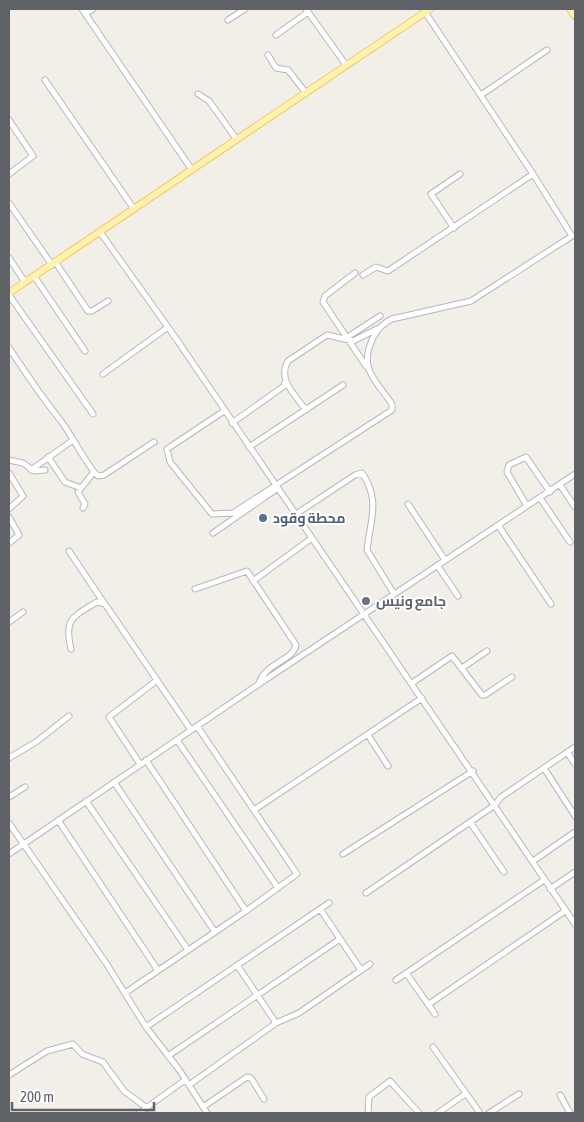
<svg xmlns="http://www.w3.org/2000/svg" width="584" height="1122" font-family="'Asap Condensed',Cairo,sans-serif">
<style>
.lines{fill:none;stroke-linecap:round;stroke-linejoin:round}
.minor-casing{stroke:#b5b8bc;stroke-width:7}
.major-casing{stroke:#f2c960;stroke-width:8}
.minor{stroke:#fff;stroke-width:5}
.major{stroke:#fff2af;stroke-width:6}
.service-dot{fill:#5c6f8a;stroke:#fff;stroke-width:2}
.worship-dot{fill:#6b7280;stroke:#fff;stroke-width:2}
.labels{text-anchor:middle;stroke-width:4;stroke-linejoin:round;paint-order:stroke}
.service-label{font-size:14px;font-weight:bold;fill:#4e5e75;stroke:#fff;text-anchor:start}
.worship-label{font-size:14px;font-weight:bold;fill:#5b616d;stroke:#fff;text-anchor:start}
</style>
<rect width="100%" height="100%" fill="#f1efe8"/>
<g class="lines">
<defs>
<path id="minor" d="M82,9L192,170
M306,9L346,65
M85,14L93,9
M228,20L245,9
M276,35L308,12
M268,55L276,68L288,70L306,93
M45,80L134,209
M198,94L209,101L237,140
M481,95L547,50
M9,120L33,156L9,174
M9,203L52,265
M454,228L431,194L460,174
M100,232L175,337L575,924
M9,258L25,282
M56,263L88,311H92L108,301
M355,273L325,296L323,302L366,366
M363,275L376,267L388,271L533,174
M34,276L85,351
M9,295L93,414
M346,338L380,316
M9,348C26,373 42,398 61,421C70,432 90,471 98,476L104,475L154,442
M103,374L168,327
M306,410C295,395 277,379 288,361L327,335L353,341L377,329
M224,411L167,449L170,462L212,514L233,513L392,410V404C375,379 358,369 373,338C377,330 383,323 392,319L471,301L572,236L533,174L425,12
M232,423L284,386L285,382
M249,447L343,385
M48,457L65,482L81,488
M9,460L23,463L34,471L45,470
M31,470L73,440
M9,473L23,496L9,509
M560,485L575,507
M540,498L570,542
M408,504L445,560
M527,506L507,472L509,465L526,457L550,492
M83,508L85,504L78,492L93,473
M296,514L355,475L362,473C381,500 370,521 367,550L394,594
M9,517L19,535L9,543
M498,525L551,604
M213,533L278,488
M69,551L104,603
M437,565L458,596
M253,581L312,538
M195,589L247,571L296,645C293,661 266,662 259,683
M9,622L23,612
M71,649C64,619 72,617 97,602L105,604L191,730
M462,668L487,651
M412,683L452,656L482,695H485L512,677
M197,726L297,874L246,911
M368,735L388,766
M177,740L278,888
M567,752L575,764
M9,758L36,742L69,716
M140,764L109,717L156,681
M544,768L575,816
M114,782L215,932
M9,797L25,787
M86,801L188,950
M254,810L422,698
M58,820L157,969
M470,822L504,872
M9,823L106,963L146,1027L180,1071L207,1113
M9,854L259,684L575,474
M343,854L473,771
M533,861L575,832
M550,889L575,872
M366,893L495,805L501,797L575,747
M320,909L361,970
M237,965L276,1023
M406,973L435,1014
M396,980L544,880
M125,993L246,911L146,760
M429,1004L565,911
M146,1027L329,903
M433,1047L480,1113
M168,1056L340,939
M9,1075L47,1051L73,1044L82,1054L103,1062L124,1091L147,1108
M189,1085L276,1023L299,1013L370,964
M560,1095L570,1113
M203,1107L247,1077L251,1078L264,1099
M139,1113L185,1080
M368,1113L369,1097L390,1081L419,1113
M438,1113L465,1094
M489,1113L519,1094"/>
<path id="major" d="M570,9L575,16
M9,293L430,9"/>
</defs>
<!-- minor casing -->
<use href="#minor" class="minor-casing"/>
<!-- major casing -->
<use href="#major" class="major-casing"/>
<!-- minor -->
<use href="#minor" class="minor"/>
<!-- major -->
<use href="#major" class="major"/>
</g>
<!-- markers -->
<circle class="service-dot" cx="263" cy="518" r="5"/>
<circle class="worship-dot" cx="366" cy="601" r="5"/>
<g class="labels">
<!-- service labels -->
<g class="service-label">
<text x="273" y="523">محطة وقود</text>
</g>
<!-- worship labels -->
<g class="worship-label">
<text x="376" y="606">جامع ونيس</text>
</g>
</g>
<!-- border -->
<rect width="584" height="1122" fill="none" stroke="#5f6368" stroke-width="20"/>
<!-- scale -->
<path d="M12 1102v8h142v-8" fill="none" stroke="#5f6368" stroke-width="2.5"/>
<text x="20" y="1102" font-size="15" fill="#5f6368" stroke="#ffffff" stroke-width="4" paint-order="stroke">200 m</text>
</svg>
